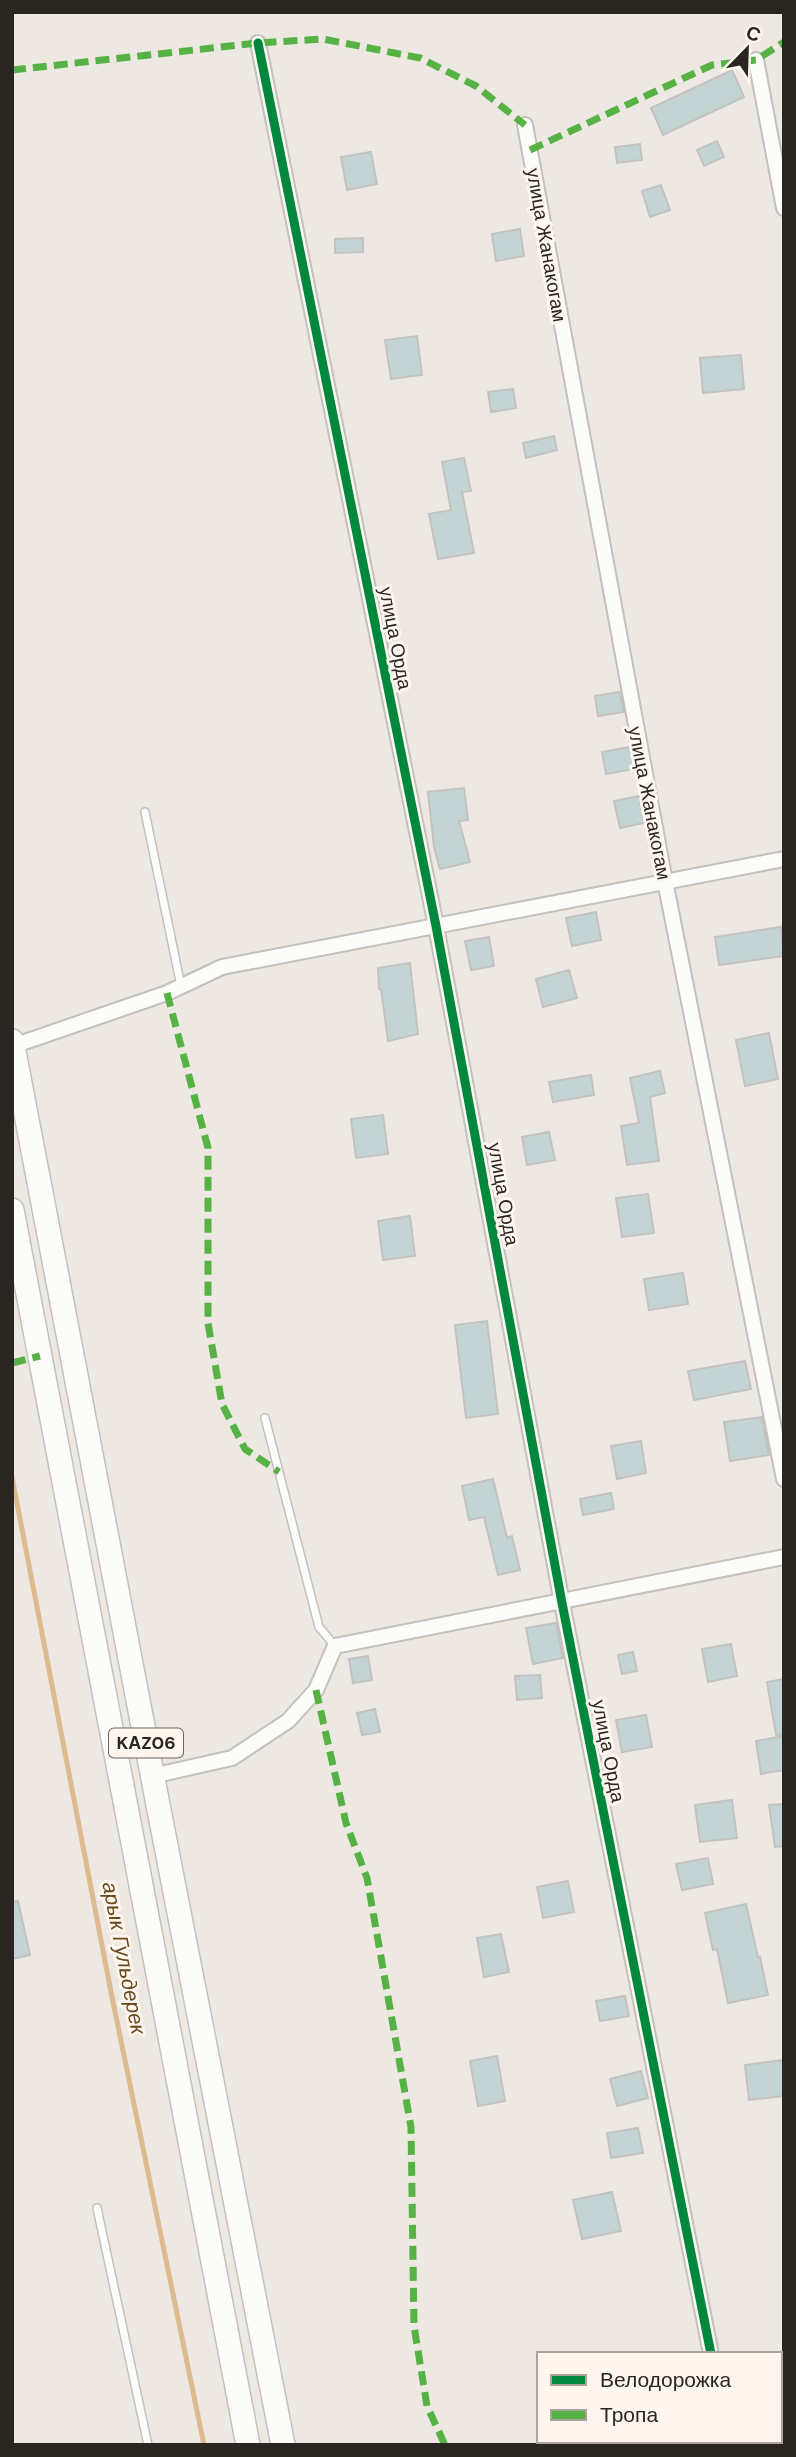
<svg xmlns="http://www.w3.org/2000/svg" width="796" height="2457" font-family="'DM Sans',sans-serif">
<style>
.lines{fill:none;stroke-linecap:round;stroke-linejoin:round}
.stream{stroke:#ddba90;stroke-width:5}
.building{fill:#c4d4d4;stroke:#c2c2bf;stroke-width:2}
.service-casing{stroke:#c4c0bc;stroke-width:10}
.minor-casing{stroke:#c4c0bc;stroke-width:18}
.trunk-casing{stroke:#c4c0bc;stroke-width:26}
.service{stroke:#fcfcfb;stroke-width:7}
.minor{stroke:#fcfcfb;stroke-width:14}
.trunk{stroke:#fcfcfb;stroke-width:23}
.quiet{stroke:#56b245;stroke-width:7;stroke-dasharray:14 7;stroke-linecap:butt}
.cycleway-casing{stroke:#fef6ee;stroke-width:13}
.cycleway{stroke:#00873e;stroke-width:9}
.labels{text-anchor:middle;stroke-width:6;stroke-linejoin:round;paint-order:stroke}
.shield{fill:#fef6ee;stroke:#69645f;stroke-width:2}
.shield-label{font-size:18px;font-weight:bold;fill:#292622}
.street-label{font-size:19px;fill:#292622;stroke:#fef6ee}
.water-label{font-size:21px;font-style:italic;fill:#68471b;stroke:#fef6ee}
</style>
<rect width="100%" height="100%" fill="#eee8e2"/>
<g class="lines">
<!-- stream -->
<path class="stream" d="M12,1477L111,1992L204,2445"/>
</g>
<!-- building -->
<path class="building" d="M732,70L744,97L663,135L651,108Z
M717,141L724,157L704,166L697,150Z
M640,144L642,160L617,163L615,147Z
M371,152L377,184L347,190L341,157Z
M661,185L670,210L650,217L642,191Z
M520,229L524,256L496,261L492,234Z
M363,238V252L335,253V239Z
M417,336L422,375L391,379L385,340Z
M741,355L744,389L703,393L700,358Z
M513,389L516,408L491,412L488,392Z
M554,436L557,450L526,458L523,443Z
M464,458L471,491L462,492L474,553L438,559L429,514L451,510L442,462Z
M620,692L624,712L598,716L595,696Z
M630,747L634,769L606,774L602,752Z
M464,788L468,820L459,821L470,862L440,869L434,847L428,792Z
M639,796L644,823L620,828L614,801Z
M596,912L601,940L572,946L566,918Z
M781,927L784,956L719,965L715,937Z
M489,937L494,966L471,970L465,941Z
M410,963L418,1034L388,1041L381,989H379L378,968Z
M569,970L577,998L543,1007L536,979Z
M769,1033L778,1079L745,1086L736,1040Z
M660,1071L665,1093L650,1097L659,1161L627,1165L621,1126L639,1123L630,1078Z
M591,1075L594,1095L553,1102L549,1082Z
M383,1115L388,1154L356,1158L351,1119Z
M549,1132L555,1160L527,1165L522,1137Z
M648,1194L654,1233L622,1237L616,1198Z
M410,1216L415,1256L383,1260L378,1221Z
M683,1273L688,1304L649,1310L644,1279Z
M487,1321L498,1414L466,1418L455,1325Z
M745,1361L751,1389L694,1400L688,1371Z
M762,1417L769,1455L730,1461L724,1422Z
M641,1441L646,1473L617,1479L611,1446Z
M493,1479L507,1538L512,1536L520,1570L498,1575L484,1517L469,1520L462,1486Z
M611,1493L614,1509L583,1515L580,1499Z
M556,1623L563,1658L533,1664L526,1628Z
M731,1644L737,1676L708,1682L702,1649Z
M633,1652L637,1671L622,1674L618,1655Z
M368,1656L372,1680L353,1683L349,1659Z
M540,1675L542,1698L517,1700L515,1676Z
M784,1679V1734L776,1735L767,1682Z
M375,1709L380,1732L362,1735L357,1713Z
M646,1715L652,1747L622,1752L616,1720Z
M784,1736V1770L761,1774L756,1741Z
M732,1800L737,1838L700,1842L695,1805Z
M784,1804V1846L775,1847L769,1805Z
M708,1858L713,1884L682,1890L676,1864Z
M568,1881L574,1912L543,1918L537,1887Z
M18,1901L30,1955L12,1959V1902Z
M746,1904L758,1957H760L768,1995L728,2003L717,1949L713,1950L705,1913Z
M501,1934L509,1972L484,1977L477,1938Z
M625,1996L629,2016L600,2021L596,2001Z
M497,2056L505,2101L478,2106L470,2061Z
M784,2060V2096L749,2100L745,2065Z
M641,2071L648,2098L617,2106L610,2079Z
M638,2128L643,2153L611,2158L607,2133Z
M612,2192L621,2231L582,2239L573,2200Z"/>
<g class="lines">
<defs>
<path id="service" d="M145,812L181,986
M265,1418L319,1627L335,1646
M97,2208L148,2445"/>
<path id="minor" d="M258,43L436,926L562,1603L711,2354
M756,60L784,208
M525,125L663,871L784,1479
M13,1046L167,993L222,967L784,859
M152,1776L232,1758L288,1721L316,1690L335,1646L784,1557
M728,2441L729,2445"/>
<path id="trunk" d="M12,1041L159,1810L283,2445
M12,1210L248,2445"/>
</defs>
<!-- service casing -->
<use href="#service" class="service-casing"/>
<!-- minor casing -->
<use href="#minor" class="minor-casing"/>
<!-- trunk casing -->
<use href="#trunk" class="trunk-casing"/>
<!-- service -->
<use href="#service" class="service"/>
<!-- minor -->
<use href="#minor" class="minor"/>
<!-- trunk -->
<use href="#trunk" class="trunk"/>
<!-- quiet -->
<path class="quiet" d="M12,70L258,43L323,39L420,58L476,86L525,125
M530,150L712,65L756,60L784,42
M167,993L208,1148V1323L222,1404L245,1449L279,1472
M12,1363L40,1356
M316,1690L346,1823L367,1878L411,2127L414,2326L427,2406L445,2445"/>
<defs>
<path id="cycleway" d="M258,43L436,926L562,1603L711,2354"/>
</defs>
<!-- cycleway casing -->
<use href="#cycleway" class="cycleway-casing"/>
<!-- cycleway -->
<use href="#cycleway" class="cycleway"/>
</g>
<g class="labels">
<!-- shield labels -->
<rect class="shield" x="109" y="1728.5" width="74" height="29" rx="5"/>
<g class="shield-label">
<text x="146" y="1749">KАZ06</text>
</g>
<!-- street labels -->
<g class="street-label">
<text transform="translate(547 245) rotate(80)" y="7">улица Жанакогам</text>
<text transform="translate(396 638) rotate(79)" y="7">улица Орда</text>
<text transform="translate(650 803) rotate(79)" y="7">улица Жанакогам</text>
<text transform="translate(504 1194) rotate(80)" y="7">улица Орда</text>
<text transform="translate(609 1751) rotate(79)" y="7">улица Орда</text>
</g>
<!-- water labels -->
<g class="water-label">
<text transform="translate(124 1958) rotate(79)" y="7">арык Гульдерек</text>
</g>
</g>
<!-- border -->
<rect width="796" height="2457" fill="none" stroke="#292622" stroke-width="28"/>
<!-- legend -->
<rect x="537" y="2352" width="245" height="91" fill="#fef6ee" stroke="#a9a39c" stroke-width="2"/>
<rect x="551" y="2375" width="35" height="10" fill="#00873e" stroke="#a9a39c" stroke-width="2"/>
<text x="600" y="2387" font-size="21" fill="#292622">Велодорожка</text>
<rect x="551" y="2410" width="35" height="10" fill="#56b245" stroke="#a9a39c" stroke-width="2"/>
<text x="600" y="2422" font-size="21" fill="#292622">Тропа</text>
<!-- north arrow -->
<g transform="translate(747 49) rotate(23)" stroke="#fef6ee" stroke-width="5" paint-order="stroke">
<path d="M0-5L12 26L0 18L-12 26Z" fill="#292622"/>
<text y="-10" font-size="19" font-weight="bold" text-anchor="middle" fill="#292622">С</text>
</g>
</svg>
